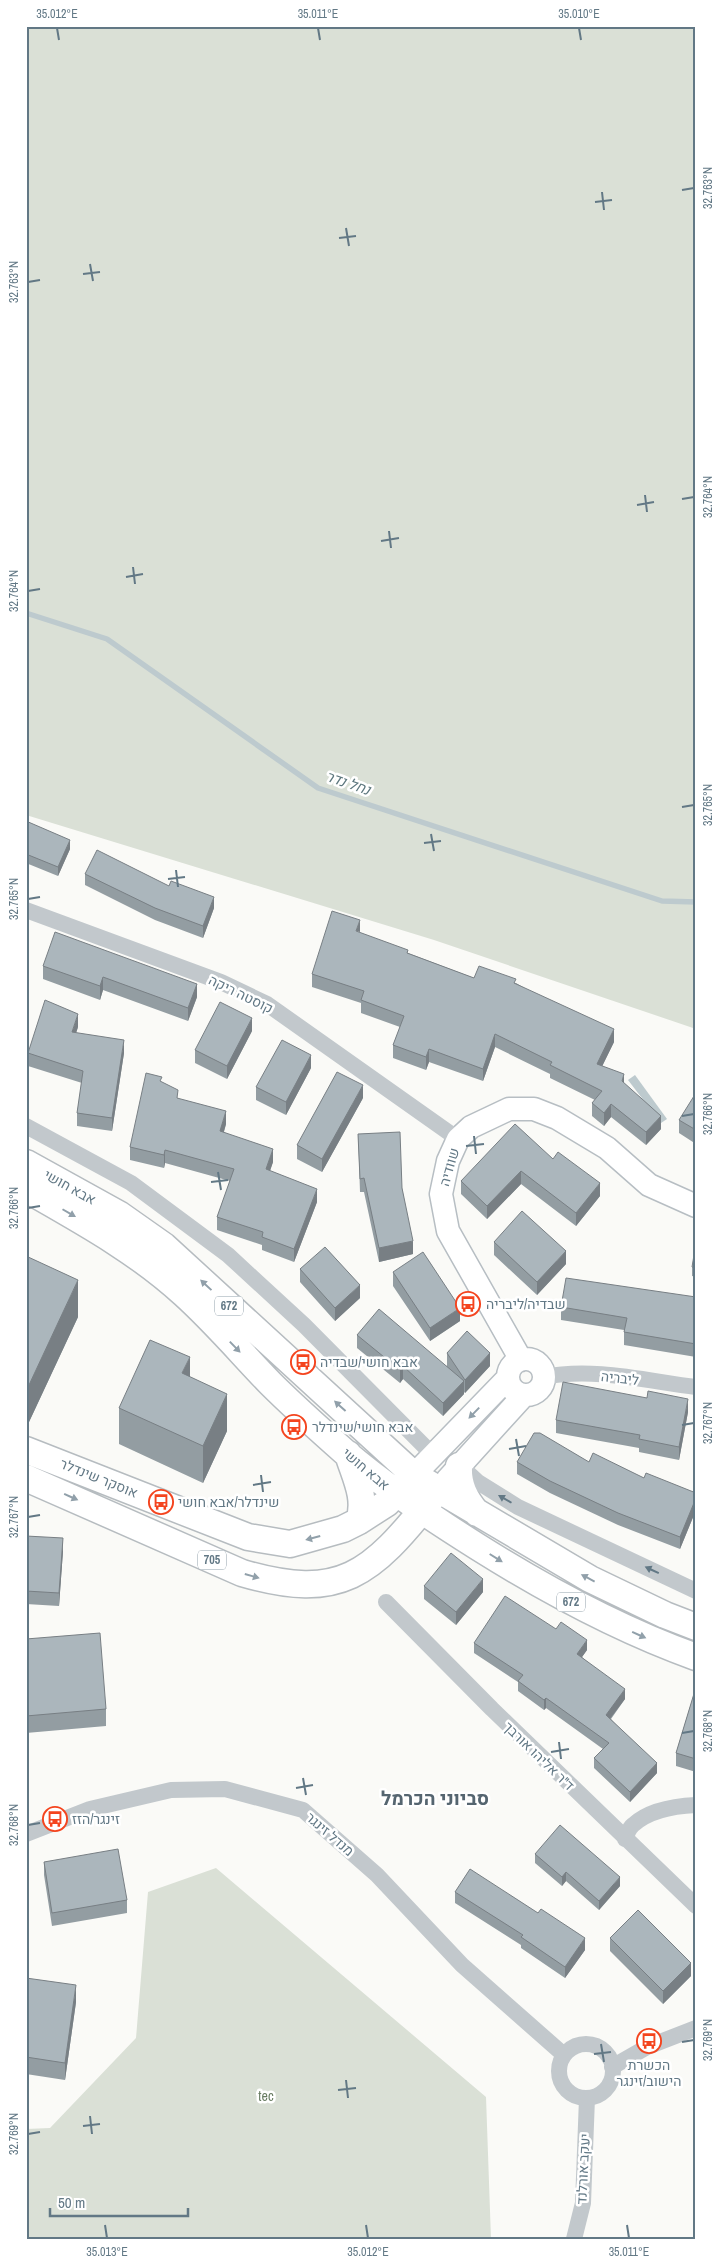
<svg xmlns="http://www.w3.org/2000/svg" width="722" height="2265" font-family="'Archivo Narrow',Heebo,sans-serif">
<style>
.green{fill:#dae0d6}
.water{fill:#bdcace}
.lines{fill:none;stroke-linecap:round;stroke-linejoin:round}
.stream{stroke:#bdcace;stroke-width:5.5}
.secondary-casing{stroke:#b7bec3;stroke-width:25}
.primary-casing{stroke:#b6bcc0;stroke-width:29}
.street{stroke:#c2c8cc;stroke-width:16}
.secondary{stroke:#fff;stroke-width:22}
.primary{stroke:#fff;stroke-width:26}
.wall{fill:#939da2}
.shaded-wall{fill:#787f84}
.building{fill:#abb6bc;stroke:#787f84}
.oneway{fill:#91a0aa}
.oneway2{fill:#627885}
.ticks{fill:none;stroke:#627885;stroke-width:2}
.labels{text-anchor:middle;stroke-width:5;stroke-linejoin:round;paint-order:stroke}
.shield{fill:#fff;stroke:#91a0aa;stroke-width:1}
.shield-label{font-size:12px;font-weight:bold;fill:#627885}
.street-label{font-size:14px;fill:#627885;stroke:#fff}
.poi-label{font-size:14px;fill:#627885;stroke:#fff;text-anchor:start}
.park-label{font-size:14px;fill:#687c62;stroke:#fff}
.water-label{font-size:15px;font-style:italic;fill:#5d777e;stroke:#fff}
.district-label{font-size:19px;font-weight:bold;fill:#556570;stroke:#fff}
.neatline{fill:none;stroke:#627885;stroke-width:2}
.ticks-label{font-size:12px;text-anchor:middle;fill:#627885}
</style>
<rect width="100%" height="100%" fill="#fafaf7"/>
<!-- green -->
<path class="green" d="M26,26H696V1029L434,940L26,815Z
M216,1868L486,2097L491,2239H26V2129L50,2128L136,2038L148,1892Z"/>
<!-- water -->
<path class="water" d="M635,1075L667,1119L661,1123L628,1080Z"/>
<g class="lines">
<!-- stream -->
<path class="stream" d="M26,613L107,639L318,788L662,901L696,902"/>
<defs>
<path id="secondary" d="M508 1377a18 18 0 1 1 36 0a18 18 0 1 1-36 0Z
M521,1360L448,1231L441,1194L448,1161L458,1139L471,1127L509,1109H534L557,1118L607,1148L649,1185L696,1206
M414,1475L508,1378
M447,1480L524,1395"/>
<path id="primary" d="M26,1163L120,1215L164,1246L414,1475L590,1579L665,1615L696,1627
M26,1189C82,1221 137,1251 184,1294C215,1322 242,1354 271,1384C295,1408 321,1431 347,1454C388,1489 432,1518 478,1547C548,1591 618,1629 696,1657
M26,1450L248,1537L290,1544L343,1529L359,1521L387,1503L408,1481
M348,1454C355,1477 367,1498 359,1521
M459,1466C458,1485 465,1499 477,1513
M26,1478L242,1573C341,1602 371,1574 431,1499"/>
</defs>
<!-- secondary casing -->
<use href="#secondary" class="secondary-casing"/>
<!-- primary casing -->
<use href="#primary" class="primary-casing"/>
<!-- street -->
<path class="street" d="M26,910L221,982L267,1004L458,1139
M26,1126L131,1183L228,1255L304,1325L433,1455
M544,1377C593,1367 647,1381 696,1387
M464,1462V1469L478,1482L518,1507L696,1591
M386,1602L492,1709L696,1906
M26,1834L90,1809L171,1790L225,1789L303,1810L377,1875L462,1965L564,2055
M625,1839C627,1834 629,1828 633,1825C649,1810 675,1806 696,1805
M559 2071a27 27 0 1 1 54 0a27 27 0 1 1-54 0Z
M612,2067L647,2047L696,2028
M574,2239L583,2203L587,2098"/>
<!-- secondary -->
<use href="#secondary" class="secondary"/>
<!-- primary -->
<use href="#primary" class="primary"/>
</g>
<!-- wall -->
<path class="wall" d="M26,821L70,849L58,876L26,863Z
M85,874L214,908L203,938L155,920L85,885Z
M360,933L408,953L474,978L516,983L614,1042L602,1066L624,1084L661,1129L646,1145L611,1117L604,1126L592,1116V1103L595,1100L550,1078V1074L495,1047L483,1081L429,1062L426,1070L393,1058V1045L400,1027L361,1013V1003L312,987V974Z
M43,966L197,984V997L188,1021L103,990L100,1000L43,979Z
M78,1027L76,1033L124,1053L112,1131L77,1126V1113L82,1083L28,1066V1053Z
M252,1031L227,1079L195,1063V1050Z
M311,1068L286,1115L256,1100V1087Z
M162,1082L178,1099L226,1124L224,1132L273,1162L270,1171L317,1202L294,1262L262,1250V1245L217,1230V1217L230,1181L165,1163L164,1168L130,1160V1147Z
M696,1097V1144L679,1133V1120Z
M363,1098L322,1172L297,1159V1145Z
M358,1134L402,1188L413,1254L379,1262L364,1192H360Z
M553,1159L600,1196L576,1226L521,1184L487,1219L461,1194V1181Z
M494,1242L566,1264L537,1295L494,1255Z
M696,1243V1277L692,1276V1267Z
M26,1256L78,1317L29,1422L26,1421Z
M300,1269L360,1298L335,1321L300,1282Z
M393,1272L460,1321L430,1341L393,1286Z
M696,1297V1357L624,1345V1330L561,1320V1307Z
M357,1335L447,1366V1353L490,1366L465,1393L464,1392V1394L443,1416L403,1379L400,1383L357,1348Z
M190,1377L227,1431L203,1483L119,1444V1408Z
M688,1412L679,1460L639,1452V1448L556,1433V1420Z
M517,1462H589L696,1493V1510L680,1549L618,1525L550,1493L517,1474Z
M26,1536L63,1551L59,1606L26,1604Z
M424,1586L483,1592L456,1625L424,1599Z
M26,1639L106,1709V1726L26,1733Z
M474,1643L587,1650L582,1657L625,1699L611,1719L657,1773L630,1802L594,1768V1758L603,1749L546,1708L544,1710L518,1691V1682L474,1653Z
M696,1687V1772L676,1766V1753Z
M535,1854L620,1886L599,1910L566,1881L562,1886L535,1863Z
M44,1862L127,1900V1913L52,1926L44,1875Z
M455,1892L585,1950L565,1978L521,1948V1945L455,1903Z
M610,1938L691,1976L663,2004L610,1951Z
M26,1978L76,2002L65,2080L26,2074Z"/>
<!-- shaded-wall -->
<path class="shaded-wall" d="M70,840V849L58,876V867Z
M214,897V908L203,938V926Z
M360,920V932L356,931Z
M103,977V990L100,1000V986Z
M197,984V997L188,1021V1008Z
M78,1014V1027L72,1045V1032Z
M252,1018V1031L227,1079V1066Z
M614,1029V1042L597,1077V1064Z
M495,1034V1047L483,1081V1069Z
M124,1040V1053L112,1131V1118Z
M429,1049V1062L426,1070V1057Z
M311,1055V1068L286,1115V1102Z
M624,1074V1086L622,1081Z
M363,1085V1098L322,1172V1159Z
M611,1104V1117L604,1126V1113Z
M226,1111V1124L220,1144V1131Z
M661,1116V1129L646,1145V1132Z
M273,1149V1162L266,1182V1169Z
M165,1150V1163L164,1168V1155Z
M521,1171V1184L487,1219V1206Z
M600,1183V1196L576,1226V1213Z
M317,1189V1202L294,1262V1249Z
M413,1241V1254L379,1262V1248Z
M566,1251V1264L537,1295V1282Z
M78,1280V1317L29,1422V1385Z
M360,1285V1298L335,1321V1308Z
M460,1308V1321L430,1341V1328Z
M490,1353V1366L465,1393V1380Z
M190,1357V1394L182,1373Z
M403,1366V1379L400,1383V1370Z
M464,1381V1394L443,1416V1403Z
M227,1394V1431L203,1483V1446Z
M688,1399V1412L679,1460V1447Z
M696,1498V1510L680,1549V1537Z
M63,1538V1551L59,1606V1593Z
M483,1579V1592L456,1625V1612Z
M587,1640V1650L577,1664V1654Z
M625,1689V1699L606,1724V1715Z
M546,1698V1708L544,1710V1700Z
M657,1763V1773L630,1802V1792Z
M566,1872V1881L562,1886V1877Z
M620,1877V1886L599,1910V1901Z
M585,1938V1950L565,1978V1967Z
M691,1963V1976L663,2004V1991Z
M76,1985V2002L65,2080V2063Z"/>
<!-- building -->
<path class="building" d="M26,821L70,840L58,867L26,854Z
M97,850L169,886L171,881L214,897L203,926L155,908L85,874Z
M332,911L360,920L356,931L408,950L407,953L474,978L479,966L516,979L514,983L614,1029L597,1064L624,1074L622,1081L661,1116L646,1132L611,1104L604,1113L592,1103L602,1091L550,1065L552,1062L495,1034L483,1069L429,1049L426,1057L393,1045L404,1016L361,1000L364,991L312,974Z
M55,932L197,984L188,1008L103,977L100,986L43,966Z
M45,1000L78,1014L72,1032L124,1040L112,1118L77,1113L83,1071L28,1053Z
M220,1002L252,1018L227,1066L195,1050Z
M282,1040L311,1055L286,1102L256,1087Z
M337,1072L363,1085L322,1159L297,1145Z
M146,1073L162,1077L160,1081L178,1090L177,1098L226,1111L220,1131L273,1149L266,1169L317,1189L294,1249L262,1237L263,1232L217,1217L234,1169L165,1150L164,1155L130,1147Z
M694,1096L696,1097V1130L679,1120Z
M515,1124L553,1159L558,1152L600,1183L576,1213L521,1171L487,1206L461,1181Z
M400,1132L402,1188L413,1241L379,1248L364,1178L360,1179L358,1134Z
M522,1211L566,1251L537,1282L494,1242Z
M696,1243V1268L692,1267Z
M325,1247L360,1285L335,1308L300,1269Z
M423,1252L460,1308L430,1328L393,1272Z
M26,1256L78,1280L29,1385L26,1384Z
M566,1278L696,1297V1344L624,1332L627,1318L561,1307Z
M379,1309L464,1381L443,1403L403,1366L400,1370L357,1335Z
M467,1331L490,1353L465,1380L447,1353Z
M150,1340L190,1357L182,1373L227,1394L203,1446L119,1408Z
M563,1382L647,1398L648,1391L688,1399L679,1447L639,1439L640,1435L556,1420Z
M534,1433H540L589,1462L593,1453L644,1478L646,1473L696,1493V1498L680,1537L618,1513L550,1481L517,1462Z
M26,1536L63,1538L59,1593L26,1591Z
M451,1553L483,1579L456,1612L424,1586Z
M505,1596L556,1629L561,1622L587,1640L577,1654L625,1689L606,1715L657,1763L630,1792L594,1758L609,1743L546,1698L544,1700L518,1681L523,1675L474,1643Z
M100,1633L106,1709L26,1716V1639Z
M696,1687V1759L676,1753Z
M560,1825L620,1877L599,1901L566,1872L562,1877L535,1854Z
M118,1849L127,1900L52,1913L44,1862Z
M470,1869L538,1913L541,1909L585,1938L565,1967L521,1937L523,1935L455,1892Z
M638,1910L691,1963L663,1991L610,1938Z
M26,1978L76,1985L65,2063L26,2057Z"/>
<!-- one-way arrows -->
<defs><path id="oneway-solid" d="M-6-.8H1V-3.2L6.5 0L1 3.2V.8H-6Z" transform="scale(1.25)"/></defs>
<g class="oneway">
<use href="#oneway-solid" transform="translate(69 1213) rotate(30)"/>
<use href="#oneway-solid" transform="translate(206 1285) rotate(-137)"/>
<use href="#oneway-solid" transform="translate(235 1347) rotate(46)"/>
<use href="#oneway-solid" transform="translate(340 1406) rotate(-138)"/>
<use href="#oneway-solid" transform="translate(474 1413) rotate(134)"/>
<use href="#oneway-solid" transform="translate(71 1497) rotate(24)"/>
<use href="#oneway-solid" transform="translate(313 1538) rotate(165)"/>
<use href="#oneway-solid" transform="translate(496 1558) rotate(32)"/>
<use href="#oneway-solid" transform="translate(252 1576) rotate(16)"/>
<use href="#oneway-solid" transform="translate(588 1578) rotate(-152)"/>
<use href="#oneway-solid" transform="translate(639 1635) rotate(24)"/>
</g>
<g class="oneway2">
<use href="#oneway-solid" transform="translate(505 1499) rotate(-150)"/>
<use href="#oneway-solid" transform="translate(652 1570) rotate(-155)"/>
</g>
<!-- ticks -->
<path class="ticks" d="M57,28L59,40M318,28L320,40M579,28L581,40M682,190L694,188M602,192L604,210M595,202L612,200M346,228L349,246M339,238L356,236M90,264L93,281M83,274L100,272M28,282L40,280M645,495L647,512M682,499L694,497M637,505L654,502M389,531L391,548M381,541L399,538M133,567L135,584M126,577L143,574M28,591L40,589M682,807L694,805M431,834L434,851M424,843L441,841M176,870L178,887M168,879L185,877M28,899L40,897M682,1116L694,1114M474,1136L476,1154M466,1146L484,1144M218,1172L221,1190M211,1182L228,1180M28,1208L40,1206M682,1425L694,1423M516,1439L519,1456M509,1449L526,1446M261,1475L263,1492M253,1485L271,1482M28,1517L40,1515M682,1733L694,1731M559,1742L561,1759M551,1752L569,1749M303,1778L306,1795M296,1788L313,1785M28,1825L40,1823M682,2042L694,2040M601,2044L604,2062M594,2054L611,2052M346,2080L348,2098M338,2090L356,2088M90,2116L92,2134M83,2126L100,2124M28,2134L40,2132M105,2225L107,2238M366,2225L368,2238M627,2225L629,2238"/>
<!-- icons -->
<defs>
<symbol id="bus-ring" viewBox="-11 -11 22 22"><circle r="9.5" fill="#fff" stroke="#f4441e" stroke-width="1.5"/><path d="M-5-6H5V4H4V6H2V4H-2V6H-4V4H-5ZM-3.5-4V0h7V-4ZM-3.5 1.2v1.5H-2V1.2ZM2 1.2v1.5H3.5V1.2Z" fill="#f4441e"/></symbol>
</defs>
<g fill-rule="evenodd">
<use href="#bus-ring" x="454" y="1290" width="28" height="28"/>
<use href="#bus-ring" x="289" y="1348" width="28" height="28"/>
<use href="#bus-ring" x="280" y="1413" width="28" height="28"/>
<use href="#bus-ring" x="147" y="1488" width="28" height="28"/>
<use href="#bus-ring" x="41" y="1805" width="28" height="28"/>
<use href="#bus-ring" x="635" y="2027" width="28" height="28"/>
</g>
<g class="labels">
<!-- shield labels -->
<g class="shield">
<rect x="215" y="1296.5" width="28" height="19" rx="4"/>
<rect x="198" y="1550.5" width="28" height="19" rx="4"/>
<rect x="557" y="1592.5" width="28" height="19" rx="4"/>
</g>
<g class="shield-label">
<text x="229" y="1310">672</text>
<text x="212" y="1564">705</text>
<text x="571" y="1606">672</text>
</g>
<!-- street labels -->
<g class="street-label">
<text transform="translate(241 994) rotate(26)" y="5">קוסטה ריקה</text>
<text transform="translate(449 1167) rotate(-74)" y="5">שוודיה</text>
<text transform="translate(70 1187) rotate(29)" y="5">אבא חושי</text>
<text transform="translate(620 1378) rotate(6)" y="5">ליבריה</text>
<text transform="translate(366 1469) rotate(40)" y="5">אבא חושי</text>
<text transform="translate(99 1478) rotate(22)" y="5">אוסקר שינדלר</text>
<text transform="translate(539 1756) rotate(44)" y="5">ד"ר אליהו אורבך</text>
<text transform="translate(330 1834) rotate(41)" y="5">מנדל זינגר</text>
<text transform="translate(583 2169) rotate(-87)" y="5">יעקב אורלנד</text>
</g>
<!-- poi labels -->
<g class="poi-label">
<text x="486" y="1309">שבדיה/ליבריה</text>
<text x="320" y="1367">אבא חושי/שבדיה</text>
<text x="312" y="1432">אבא חושי/שינדלר</text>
<text x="178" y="1507">שינדלר/אבא חושי</text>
<text x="72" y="1824">זינגר/הזז</text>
<text x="649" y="2070" text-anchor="middle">הכשרת<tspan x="649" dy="16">הישוב/זינגר</tspan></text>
</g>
<!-- park labels -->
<g class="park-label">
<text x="266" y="2101">tec</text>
</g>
<!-- water labels -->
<g class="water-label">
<text transform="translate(348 783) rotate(19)" y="5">נחל נדר</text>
</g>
<!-- district labels -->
<g class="district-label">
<text x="435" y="1805">סביוני הכרמל</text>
</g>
</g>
<!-- border -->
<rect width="722" height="2265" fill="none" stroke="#ffffff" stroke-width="55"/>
<!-- scale -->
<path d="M50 2208v8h138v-8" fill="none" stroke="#627885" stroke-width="2.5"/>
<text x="58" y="2208" font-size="15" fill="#627885" stroke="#ffffff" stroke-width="4" paint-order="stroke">50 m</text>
<rect x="28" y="28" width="666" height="2210" class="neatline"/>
<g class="ticks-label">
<text x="57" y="18">35.012°E</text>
<text x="318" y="18">35.011°E</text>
<text x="579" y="18">35.010°E</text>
<text transform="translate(708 188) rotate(-90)" y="4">32.763°N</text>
<text transform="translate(14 282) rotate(-90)" y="4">32.763°N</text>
<text transform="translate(708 497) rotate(-90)" y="4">32.764°N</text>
<text transform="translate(14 591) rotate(-90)" y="4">32.764°N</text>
<text transform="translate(708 805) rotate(-90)" y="4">32.765°N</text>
<text transform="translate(14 899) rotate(-90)" y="4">32.765°N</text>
<text transform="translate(708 1114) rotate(-90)" y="4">32.766°N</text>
<text transform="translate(14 1208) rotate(-90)" y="4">32.766°N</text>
<text transform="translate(708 1423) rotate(-90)" y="4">32.767°N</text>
<text transform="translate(14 1517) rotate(-90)" y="4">32.767°N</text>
<text transform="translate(708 1731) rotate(-90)" y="4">32.768°N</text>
<text transform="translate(14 1825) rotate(-90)" y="4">32.768°N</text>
<text transform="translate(708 2040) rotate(-90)" y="4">32.769°N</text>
<text transform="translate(14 2134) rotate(-90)" y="4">32.769°N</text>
<text x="107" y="2256">35.013°E</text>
<text x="368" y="2256">35.012°E</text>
<text x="629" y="2256">35.011°E</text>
</g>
</svg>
